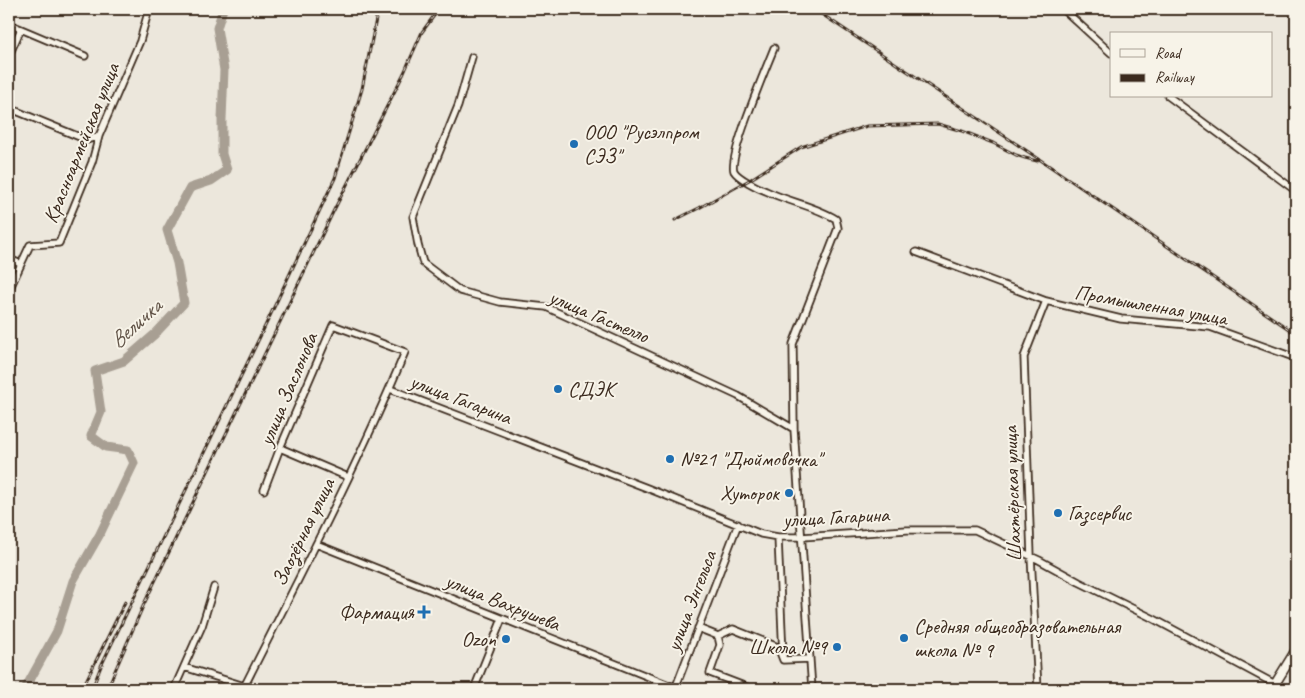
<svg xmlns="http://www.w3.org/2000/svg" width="1305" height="698" font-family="Caveat,sans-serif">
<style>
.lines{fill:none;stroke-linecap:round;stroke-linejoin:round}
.river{stroke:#a89f93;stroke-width:9}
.street-casing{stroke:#3b2a1e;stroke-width:9}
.secondary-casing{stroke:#3b2a1e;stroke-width:11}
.street{stroke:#f7f3e8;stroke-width:5.5}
.secondary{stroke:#f7f3e8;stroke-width:8}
.rail-casing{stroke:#3b2a1e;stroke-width:3}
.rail{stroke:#f7f3e8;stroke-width:1;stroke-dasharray:4;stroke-linecap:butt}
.poi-dot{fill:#1f6fb2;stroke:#f7f3e8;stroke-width:2}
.labels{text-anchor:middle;stroke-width:4;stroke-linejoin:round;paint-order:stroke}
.poi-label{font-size:21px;fill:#3b2a1e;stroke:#f7f3e8;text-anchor:start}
.street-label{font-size:21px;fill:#3b2a1e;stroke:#f7f3e8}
.water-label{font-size:22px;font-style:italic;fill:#615347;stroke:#f7f3e8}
</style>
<rect width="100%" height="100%" fill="#ece7dc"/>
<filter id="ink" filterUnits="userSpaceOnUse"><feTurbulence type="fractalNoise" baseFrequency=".02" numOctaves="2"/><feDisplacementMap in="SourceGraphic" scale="10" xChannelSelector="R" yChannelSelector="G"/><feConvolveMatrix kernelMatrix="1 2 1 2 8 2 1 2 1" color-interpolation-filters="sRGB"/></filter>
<g filter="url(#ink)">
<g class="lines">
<!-- river -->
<path class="river" d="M25,689L57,631L73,581L100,534L134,463L128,450L106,447L91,436L101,412L95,371L124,361L155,334L184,303L177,263L167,230L190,188L211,181L227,170L222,154V119L224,70L217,28L223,9"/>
<defs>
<path id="street" d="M1063,9L1111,53
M9,24L21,29
M774,48C767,66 728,157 734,171C738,178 758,188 766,191C789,202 815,206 836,219L838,228L793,344L794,429L812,689
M9,55L21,29L85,56
M472,57L458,106L413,217L418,245L423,263L460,291L500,302L546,307L738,396L794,429
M1168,96L1296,191
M9,108L87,140L99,136
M916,252L1046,301L1121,319L1210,327L1296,358
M9,259L21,264
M9,290L30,245L59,243L92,162L99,136L140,41L149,9
M390,389L647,488L761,534L778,537H802L907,530H975L1039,560L1079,582L1152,618L1275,684
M280,448L348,477
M778,537L783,656
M316,544L679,689
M698,628L718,636L733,629L778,647L783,660L810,659
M718,636L720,645L710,673L752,689
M184,667L254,689
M174,689L202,626L214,587
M243,689C299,578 357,467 405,352L333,325L280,448L264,490
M474,689L502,619
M675,689L738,524
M1038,689L1031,556L1024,357L1046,301"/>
<path id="secondary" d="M1274,689L1275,684L1296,650"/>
</defs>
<!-- street casing -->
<use href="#street" class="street-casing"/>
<!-- secondary casing -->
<use href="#secondary" class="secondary-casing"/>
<!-- street -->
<use href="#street" class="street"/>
<!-- secondary -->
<use href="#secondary" class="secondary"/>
<defs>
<path id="rail" d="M814,9L1042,161L1296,334
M675,220L699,208L751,179L801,147L867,126L938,124L962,131L993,143L1016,155L1025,158L1037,161
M82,689L125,602
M92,689L101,666L268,320L335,178L362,89L378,9
M107,689L144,604L334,210L404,73L422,32L439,9"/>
</defs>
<!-- rail casing -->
<use href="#rail" class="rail-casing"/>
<!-- rail -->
<use href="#rail" class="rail"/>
</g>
</g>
<!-- markers -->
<g class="poi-dot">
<circle cx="574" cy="144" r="5"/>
<circle cx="558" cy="389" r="5"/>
<circle cx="670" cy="459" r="5"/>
<circle cx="789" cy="493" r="5"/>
<circle cx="1058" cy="513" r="5"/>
<path d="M421.5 604.5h5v5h5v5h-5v5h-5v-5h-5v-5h5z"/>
<circle cx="904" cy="638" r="5"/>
<circle cx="506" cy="639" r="5"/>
<circle cx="837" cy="647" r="5"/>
</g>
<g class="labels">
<!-- poi labels -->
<g class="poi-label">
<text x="584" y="139">ООО "Русэлпром<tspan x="584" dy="24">СЭЗ"</tspan></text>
<text x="568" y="396">СДЭК</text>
<text x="680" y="466">№21 "Дюймовочка"</text>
<text x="779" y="500" text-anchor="end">Хуторок</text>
<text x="1068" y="520">Газсервис</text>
<text x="414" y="619" text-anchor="end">Фармация</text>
<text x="914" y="633">Средняя общеобразовательная<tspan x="914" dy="24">школа № 9</tspan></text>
<text x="496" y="646" text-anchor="end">Ozon</text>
<text x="827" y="654" text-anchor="end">Школа №9</text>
</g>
<!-- street labels -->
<g class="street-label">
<text transform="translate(81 143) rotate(-68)" y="7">Красноармейская улица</text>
<text transform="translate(1151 305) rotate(10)" y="7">Промышленная улица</text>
<text transform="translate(599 316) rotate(23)" y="7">улица Гастелло</text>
<text transform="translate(288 389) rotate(-67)" y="7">улица Заслонова</text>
<text transform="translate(461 399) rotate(21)" y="7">улица Гагарина</text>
<text transform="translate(1012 494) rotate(-92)" y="7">Шахтёрская улица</text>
<text transform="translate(836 517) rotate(-3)" y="7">улица Гагарина</text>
<text transform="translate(303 532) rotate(-64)" y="7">Заозёрная улица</text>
<text transform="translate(691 601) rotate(-69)" y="7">улица Энгельса</text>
<text transform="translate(503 602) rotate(22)" y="7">улица Вахрушева</text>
</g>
<!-- water labels -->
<g class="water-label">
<text transform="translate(135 323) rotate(-42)" y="8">Величка</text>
</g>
</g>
<!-- margin -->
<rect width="1305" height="698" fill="none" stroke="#f7f3e8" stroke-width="30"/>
<rect x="15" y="15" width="1275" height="668" fill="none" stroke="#3b2a1e" stroke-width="2" filter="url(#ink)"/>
<!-- legend -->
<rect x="1110" y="32" width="162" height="65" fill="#f7f3e8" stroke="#aca397"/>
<rect x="1120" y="49" width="25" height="8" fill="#f7f3e8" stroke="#aca397"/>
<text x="1155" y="58" font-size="15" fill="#3b2a1e">Road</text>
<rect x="1120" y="74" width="25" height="8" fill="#3b2a1e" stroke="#aca397"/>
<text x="1155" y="82" font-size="15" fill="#3b2a1e">Railway</text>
</svg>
